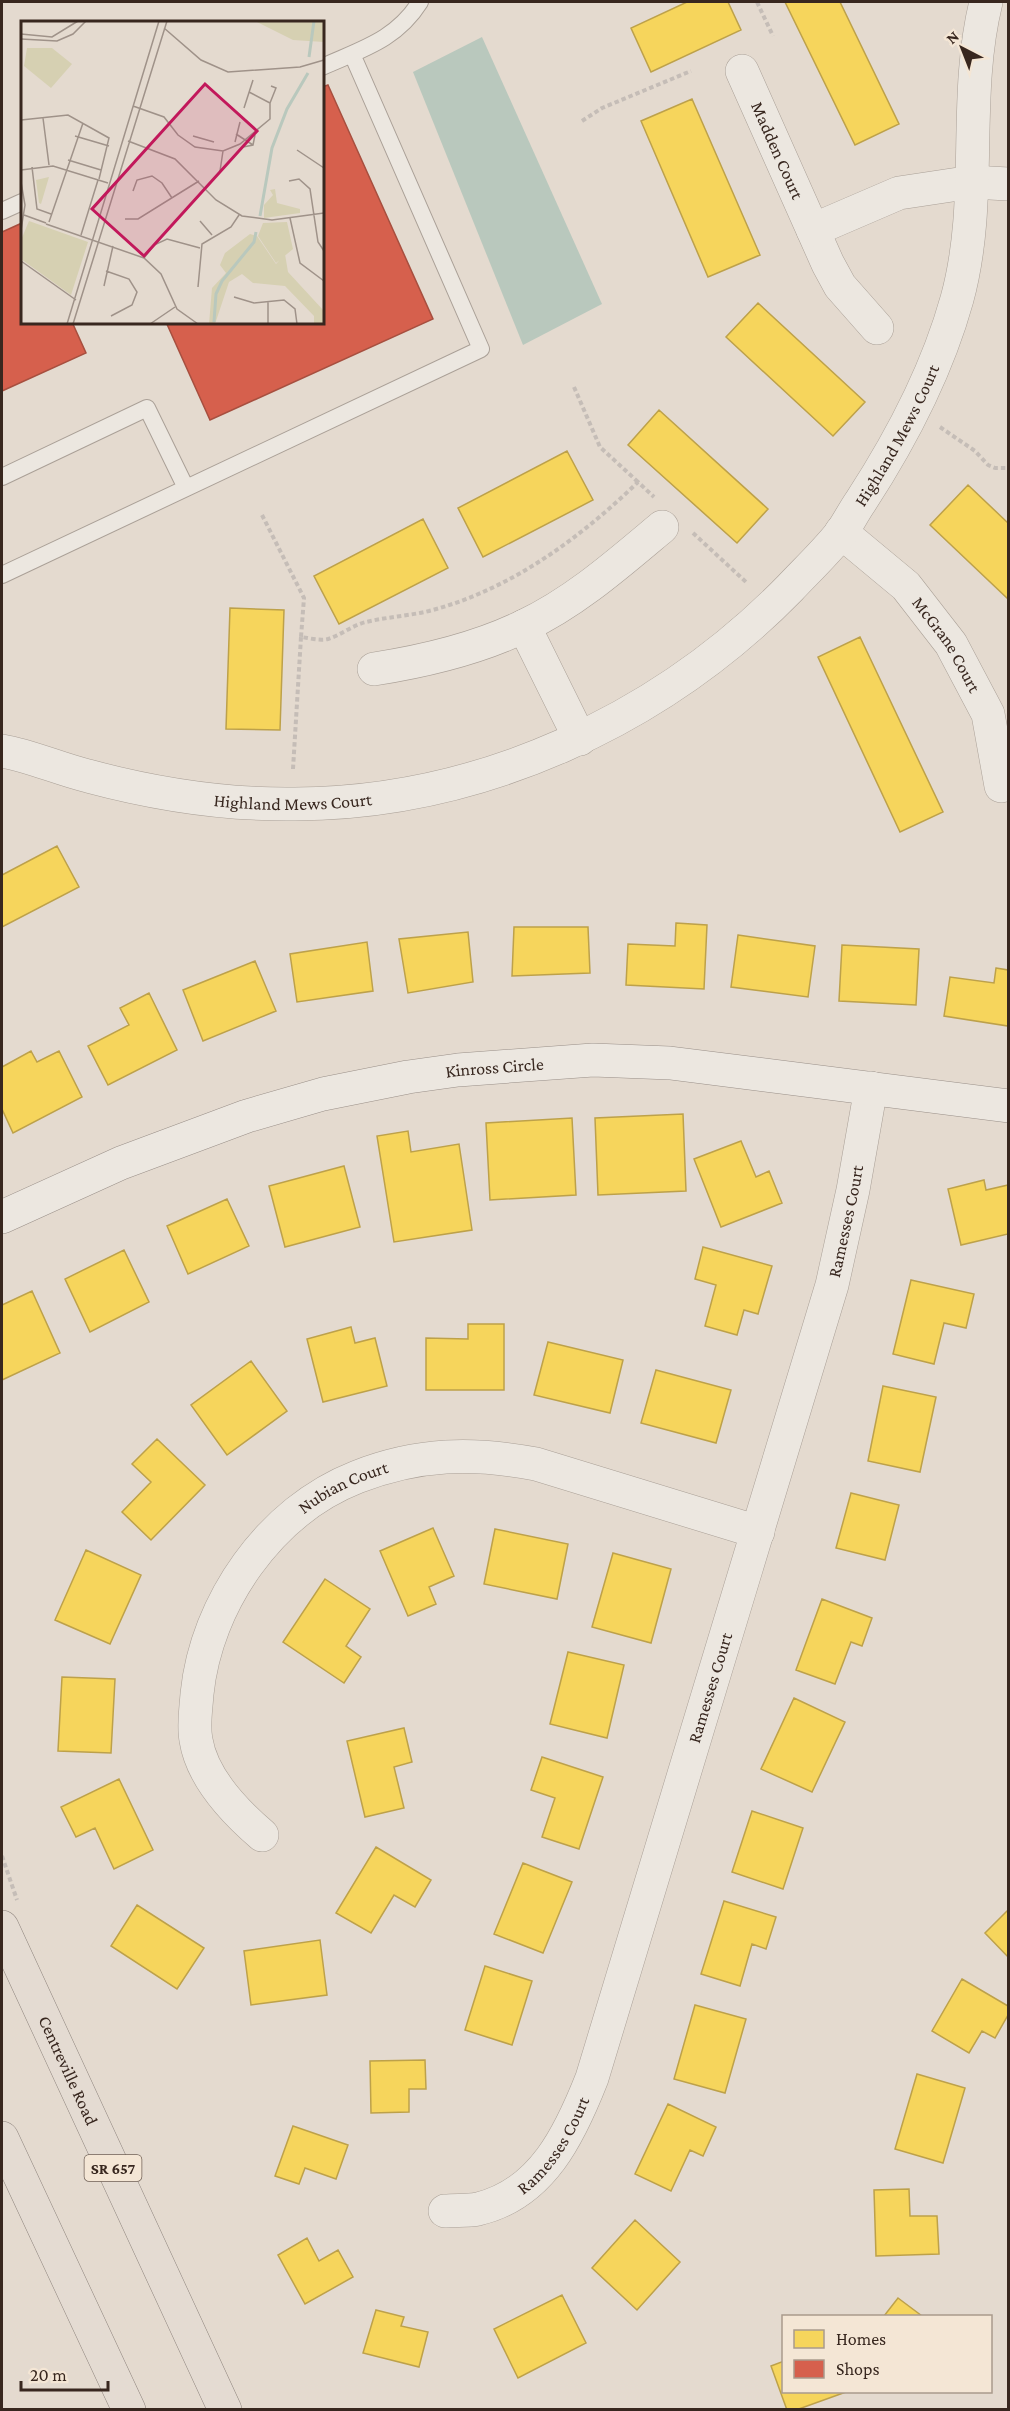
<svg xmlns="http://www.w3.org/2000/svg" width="1010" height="2411" font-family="'Crimson Pro',serif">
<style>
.water{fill:#b9c8bd}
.homes{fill:#f6d55c;stroke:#bda14a;stroke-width:1.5}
.shops{fill:#d6604d;stroke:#a74f3f;stroke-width:1.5}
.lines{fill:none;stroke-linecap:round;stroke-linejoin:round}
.lane-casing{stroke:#aaa097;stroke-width:18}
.street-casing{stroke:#aaa097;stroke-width:34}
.secondary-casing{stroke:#998f88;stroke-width:34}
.primary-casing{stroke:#8f857e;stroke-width:34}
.path{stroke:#c5bdb7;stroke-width:4;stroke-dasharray:4.5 3;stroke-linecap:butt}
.lane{stroke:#ece7e0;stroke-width:16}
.street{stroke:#ece7e0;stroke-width:33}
.secondary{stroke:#ece7e0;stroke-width:33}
.primary{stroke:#e4dbd2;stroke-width:33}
.labels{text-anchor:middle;stroke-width:6;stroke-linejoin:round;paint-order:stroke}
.shield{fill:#f4e6d5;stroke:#706056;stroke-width:1.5}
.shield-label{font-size:16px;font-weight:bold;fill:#38271f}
.street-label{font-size:18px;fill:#38271f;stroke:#f4e6d5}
.inset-river{fill:none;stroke:#b9c8bd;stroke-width:3}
.inset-road{fill:none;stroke:#9f9289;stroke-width:1.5}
.view{fill:#c2185b;fill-opacity:0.15;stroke:#c2185b;stroke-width:3}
.inset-edge{fill:none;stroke:#38271f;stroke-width:3}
</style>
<rect width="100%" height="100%" fill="#e4dacf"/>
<!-- water -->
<path class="water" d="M482,37L602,304L523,345L413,72Z"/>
<!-- homes -->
<path class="homes" d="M687,2H728L741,30L651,72L631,28Z
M785,2H840L899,124L855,145Z
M692,99L760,255L708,277L641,121Z
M758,303L865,402L833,436L726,337Z
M659,410L768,509L737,543L628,445Z
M567,451L593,500L483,557L458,508Z
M968,485L1008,523V599L930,525Z
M423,519L448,568L339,624L314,576Z
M230,608L284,610L280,730L226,729Z
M860,637L943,812L900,832L818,657Z
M57,846L79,887L2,927V875Z
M676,923L707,925L704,989L626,985L628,944L675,946Z
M514,927H588L590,973L512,976Z
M468,932L473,982L408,993L399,939Z
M738,935L815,946L808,997L731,987Z
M367,942L373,991L297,1002L290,954Z
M842,945L919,949L916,1005L839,1001Z
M255,961L276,1011L203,1041L183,990Z
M996,968L1008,970V1026L944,1016L950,977L994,983Z
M149,993L177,1050L108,1085L88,1046L129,1025L120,1008Z
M31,1051L37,1062L59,1051L82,1097L13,1133L2,1109V1067Z
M683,1114L686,1191L598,1195L595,1118Z
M572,1118L576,1195L490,1200L486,1123Z
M408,1131L411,1152L459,1144L472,1230L394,1242L377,1136Z
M741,1141L756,1177L769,1171L782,1203L721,1227L694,1159Z
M344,1166L360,1227L285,1247L269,1186Z
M984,1180L986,1190L1008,1185V1234L961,1245L948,1189Z
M227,1199L249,1246L188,1274L167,1226Z
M703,1247L772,1266L758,1314L744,1310L737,1335L705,1326L716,1285L695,1279Z
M124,1250L149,1302L90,1332L65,1279Z
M911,1280L974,1294L966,1328L944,1323L934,1364L893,1354Z
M32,1291L60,1353L2,1380V1305Z
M468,1324H504V1390H426V1338L468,1339Z
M351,1327L355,1343L375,1338L387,1386L323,1402L307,1339Z
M548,1342L623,1360L610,1413L534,1395Z
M251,1361L287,1411L227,1455L191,1405Z
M656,1370L731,1390L716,1443L641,1423Z
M883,1386L936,1397L920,1472L868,1461Z
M157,1439L205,1485L151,1540L122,1512L151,1482L132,1464Z
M851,1493L899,1505L885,1560L836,1548Z
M433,1528L454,1576L429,1587L436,1604L408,1616L380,1551Z
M495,1529L568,1544L557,1599L484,1584Z
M86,1550L141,1575L110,1644L55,1620Z
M613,1553L671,1569L651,1643L592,1627Z
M325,1579L370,1609L346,1646L361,1657L344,1683L283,1642Z
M822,1599L872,1618L862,1646L851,1642L835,1684L796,1670Z
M568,1652L624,1665L607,1738L550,1724Z
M62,1677L115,1679L111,1753L58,1751Z
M794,1698L845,1722L812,1792L761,1769Z
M404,1728L412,1762L394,1767L404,1808L365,1817L347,1741Z
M542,1757L603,1777L579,1849L542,1837L555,1798L531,1790Z
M119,1779L153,1850L114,1869L95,1828L76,1837L61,1807Z
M752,1811L803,1828L783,1889L732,1872Z
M376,1847L431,1880L415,1907L394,1895L371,1933L336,1913Z
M523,1863L572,1882L543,1953L494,1934Z
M724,1901L776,1917L766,1949L752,1944L740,1986L701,1974Z
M137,1905L204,1948L177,1989L111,1946Z
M1008,1910V1957L985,1933Z
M320,1940L327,1995L251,2005L244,1951Z
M485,1966L532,1981L512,2045L465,2030Z
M962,1979L1008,2006V2015L995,2038L982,2031L969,2053L932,2031Z
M695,2005L746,2019L725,2093L674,2079Z
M425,2060L426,2089H409V2112L371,2113L370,2061Z
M917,2074L965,2088L943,2163L895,2149Z
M668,2104L716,2127L703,2156L690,2150L671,2191L635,2174Z
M293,2126L348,2145L336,2179L305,2168L299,2184L275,2176Z
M909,2189L910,2216H937L939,2254L876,2256L874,2190Z
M635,2220L680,2262L637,2310L592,2268Z
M307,2238L319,2261L338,2250L353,2277L305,2304L278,2255Z
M562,2295L586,2343L518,2378L494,2329Z
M898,2298L922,2316H884Z
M376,2310L404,2317L401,2326L428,2332L419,2367L363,2353Z
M784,2361V2392H846L796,2410H787L771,2366Z"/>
<!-- shops -->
<path class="shops" d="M328,85L433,319L210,420L166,322H322V87Z
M22,223V322H72L86,353L2,391V232Z"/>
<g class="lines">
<defs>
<path id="lane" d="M322,67C362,49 396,40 420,2
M2,211L22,202
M2,477L147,408L186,488
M2,575L481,349L352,54"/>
<g id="street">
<path id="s1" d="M742,71L828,264L840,286L877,328"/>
<path d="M813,230L899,193L972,182L1008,184"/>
<path id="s2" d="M841,532L906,586L951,644L988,714L1001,786"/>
<path d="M524,626L580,739"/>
<path d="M374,669C425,661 477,649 524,626C575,602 619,563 662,527"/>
<path id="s3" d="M2,751C31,756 59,769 88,776C155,794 225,805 295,804C481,803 661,720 790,588C807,570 826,552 841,533C848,523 854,511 861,501C902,438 937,371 957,299C984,201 962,99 986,2"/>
<path id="s4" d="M262,1835C234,1811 202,1778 196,1740C193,1725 196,1709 197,1694C206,1603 270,1511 357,1477C418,1453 473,1452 536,1464L758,1532"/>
<path id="s5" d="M445,2211C456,2210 468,2211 478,2209C542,2194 570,2134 592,2078L832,1285L853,1190L871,1088"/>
</g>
<g id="secondary">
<path id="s6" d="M2,1217L121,1163L247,1116L323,1094L408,1077L458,1070L593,1060L670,1063L1008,1106"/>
</g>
<g id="primary">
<path id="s7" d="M2,1927L225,2410"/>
<path d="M2,2138L129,2410"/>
</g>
</defs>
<!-- lane casing -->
<use href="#lane" class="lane-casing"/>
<!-- street casing -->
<use href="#street" class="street-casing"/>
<!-- secondary casing -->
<use href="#secondary" class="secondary-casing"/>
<!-- primary casing -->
<use href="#primary" class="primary-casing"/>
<!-- path -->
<path class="path" d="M757,2L773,36
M582,121L602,108L691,71
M574,387L600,447L638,482
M940,427L975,451L988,465L995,468H1008
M262,515L304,598L301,637
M693,533L746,582
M293,769L301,637C309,638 320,641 328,639C341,635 353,625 366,622C387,617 408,616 429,611C510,590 579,539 638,482L654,497
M2,1856L17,1900"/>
<!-- lane -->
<use href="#lane" class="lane"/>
<!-- street -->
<use href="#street" class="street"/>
<!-- secondary -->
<use href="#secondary" class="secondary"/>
<!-- primary -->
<use href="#primary" class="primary"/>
</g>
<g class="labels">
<!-- shield labels -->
<rect class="shield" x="84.5" y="2155" width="57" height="26" rx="4.5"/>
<g class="shield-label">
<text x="113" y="2174">SR 657</text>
</g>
<!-- street labels -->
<g class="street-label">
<text dy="6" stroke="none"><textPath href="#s1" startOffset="87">Madden Court</textPath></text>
<text dy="6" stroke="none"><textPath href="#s3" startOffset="1041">Highland Mews Court</textPath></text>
<text dy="6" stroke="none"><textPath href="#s2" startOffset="156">McGrane Court</textPath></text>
<text dy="6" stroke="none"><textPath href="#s3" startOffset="297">Highland Mews Court</textPath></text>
<text dy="6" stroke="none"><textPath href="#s6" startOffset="518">Kinross Circle</textPath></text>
<text dy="6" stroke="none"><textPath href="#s5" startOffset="1108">Ramesses Court</textPath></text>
<text dy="6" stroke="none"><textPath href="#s4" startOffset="430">Nubian Court</textPath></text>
<text dy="6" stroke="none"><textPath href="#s5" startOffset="622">Ramesses Court</textPath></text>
<text dy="6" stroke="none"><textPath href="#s7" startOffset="158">Centreville Road</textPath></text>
<text dy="6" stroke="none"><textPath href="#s5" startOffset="136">Ramesses Court</textPath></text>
</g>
</g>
<!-- overview -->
<g transform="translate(21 21)">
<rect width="303" height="303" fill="#e4dacf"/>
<path d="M234,0H303V21L272,19ZM6,27H31L51,43L30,67L3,45ZM28,156L20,183L18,182L15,159ZM254,168L256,182L279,188V192L243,197V184L252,174L249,169ZM8,200L67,221L50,274L0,238V219ZM266,201L272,228L255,242L237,215L242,202ZM229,213L236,215L255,243L264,233L267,251L303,290L302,303H293V295L264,265L232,262L221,253L208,261L194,303H188L191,267L205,252L199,244L204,232Z" fill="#d6d0b2"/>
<path class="inset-river" d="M288,36L293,0M239,195L251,127L266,88L287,52M193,301L195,273L201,260L233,221L235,211"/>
<path class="inset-road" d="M143,7L180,39L207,51L279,46L303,39M0,13L31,16L57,0M0,18L36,20L52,13L65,0M249,82L255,67L250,65M112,85L143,96L157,114L174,126L202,130L219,123L249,98V82L228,71M223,87L232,59M22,97L28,144M0,99L47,94L88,117L78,158M215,113L232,124M54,115L88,125M172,115L193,121M107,120L154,138L195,179L221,195L251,199L303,192M214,121L219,101M222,126L232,124L234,114M276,129L303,147M47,139L80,149M11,146L16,188L30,193M0,149L32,145L87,162M199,150L202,130M268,160L278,158L289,168L297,221L303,230M0,161L4,184L0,209M112,170L116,159L131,155L141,162L151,177M3,194L25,202M269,197L279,242L303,260M104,198H117L178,160M179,200L191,214M28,201L62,102M25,203L123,237L140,253L156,288L177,303M60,214L77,159M123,237L133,224L146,218L179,227M0,240L55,279M85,250L108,258L116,271L111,284L90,295M83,265L92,225M177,266L181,223L210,206L218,194M213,276L233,282L263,279L274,288L276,303M247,280V303M46,303L138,0M52,303L146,0M129,303L154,286"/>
<path class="view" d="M184,63L236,110L123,235L71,188Z"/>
<rect width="303" height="303" class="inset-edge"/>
</g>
<!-- border -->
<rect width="1010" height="2411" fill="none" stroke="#38271f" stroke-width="6"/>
<!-- legend -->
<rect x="782" y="2315" width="210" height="78" fill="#f4e6d5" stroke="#a99a8c" stroke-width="1.5"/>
<rect x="794" y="2330" width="30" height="18" fill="#f6d55c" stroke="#a99a8c" stroke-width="1.5"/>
<text x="836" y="2345" font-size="18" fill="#38271f">Homes</text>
<rect x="794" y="2360" width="30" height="18" fill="#d6604d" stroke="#a99a8c" stroke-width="1.5"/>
<text x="836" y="2375" font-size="18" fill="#38271f">Shops</text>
<!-- north arrow -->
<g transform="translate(962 48) rotate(318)" stroke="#f4e6d5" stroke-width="4.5" paint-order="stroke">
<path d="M0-4.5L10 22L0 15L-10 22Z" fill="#38271f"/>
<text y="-9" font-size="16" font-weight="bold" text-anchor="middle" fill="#38271f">N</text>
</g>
<!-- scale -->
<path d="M21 2381v9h87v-9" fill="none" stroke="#38271f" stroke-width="3"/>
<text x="30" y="2381" font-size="18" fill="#38271f" stroke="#f4e6d5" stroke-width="4.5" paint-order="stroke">20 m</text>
</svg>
